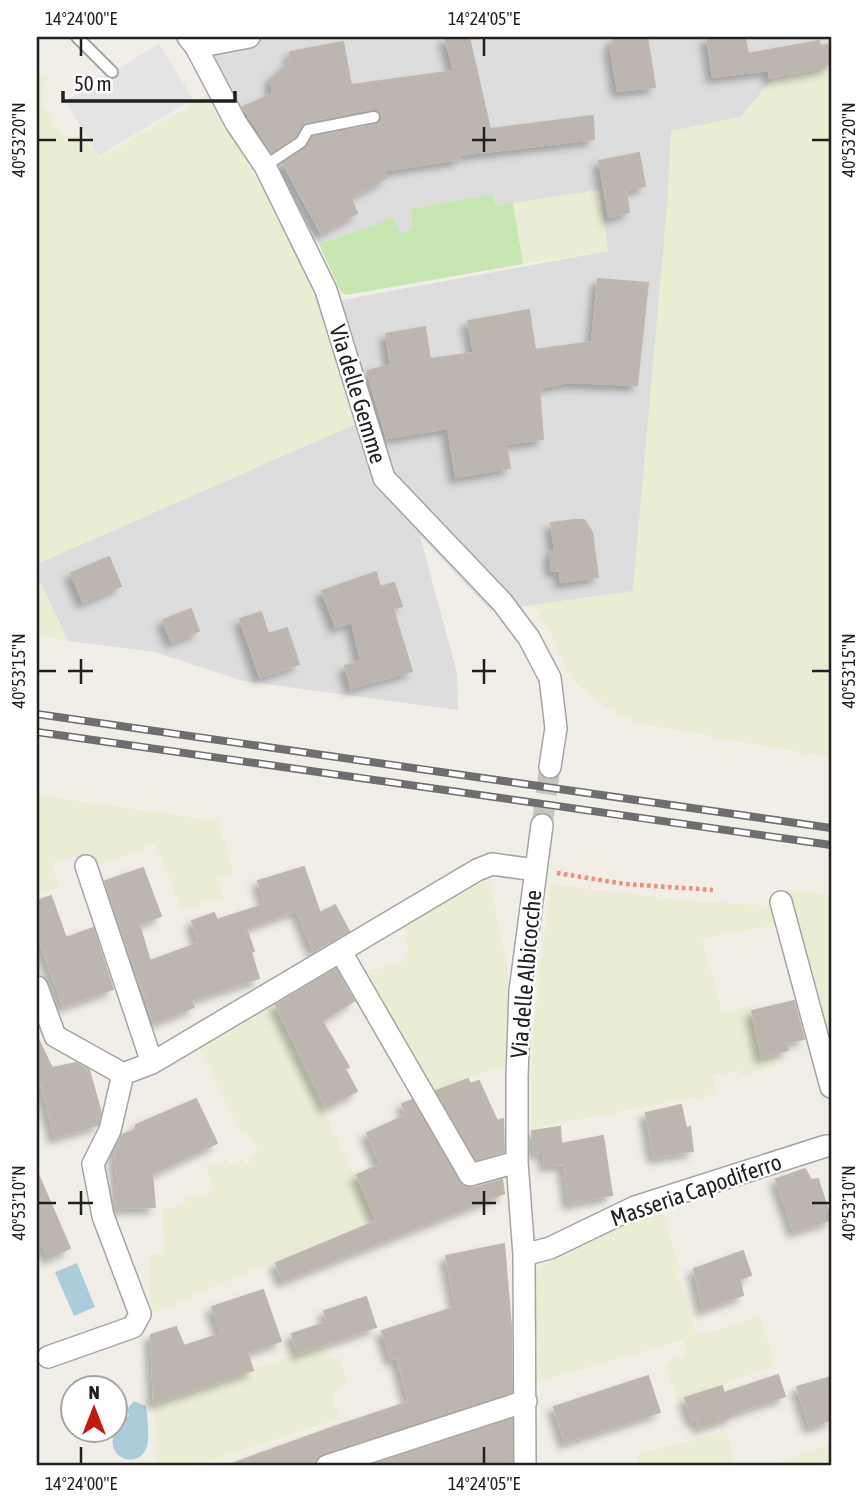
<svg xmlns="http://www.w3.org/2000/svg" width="868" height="1503" font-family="'Asap Condensed',sans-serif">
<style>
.residential{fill:#dedddd}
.farmland{fill:#eaedd4}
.grass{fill:#c8e6b1}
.parking{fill:#e4e4e4}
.water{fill:#abcdda}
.building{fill:#bdb6b0;stroke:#c1b6ab;stroke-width:2;filter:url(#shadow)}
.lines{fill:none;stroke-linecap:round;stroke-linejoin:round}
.street-tunnel{stroke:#c6c5bf;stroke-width:21;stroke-dasharray:21 10;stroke-linecap:butt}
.lane-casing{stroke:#a4a4a4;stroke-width:14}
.street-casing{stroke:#a4a4a4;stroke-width:24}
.path{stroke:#f18c78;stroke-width:4.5;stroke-dasharray:3.5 3.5;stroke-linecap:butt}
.lane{stroke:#fff;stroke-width:10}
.street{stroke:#fff;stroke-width:21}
.rail-casing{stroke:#6e6e6e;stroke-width:8}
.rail{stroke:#fff;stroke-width:5;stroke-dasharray:16;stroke-linecap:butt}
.ticks{fill:none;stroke:#202020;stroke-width:2.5}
.labels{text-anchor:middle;stroke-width:5;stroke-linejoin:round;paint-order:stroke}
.street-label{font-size:23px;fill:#202020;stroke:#fff}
.neatline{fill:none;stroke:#202020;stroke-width:2.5}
.ticks-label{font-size:18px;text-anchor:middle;fill:#202020}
</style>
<defs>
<filter id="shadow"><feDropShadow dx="-6" dy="6" stdDeviation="3.5" flood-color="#0004"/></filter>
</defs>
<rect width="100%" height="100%" fill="#f0eee7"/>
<!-- residential -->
<path class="residential" d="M204,37H831V69L772,80L741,117L671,132L668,198L633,591L491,611L420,536L457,673L458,710L243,681L155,652L68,641L37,575V564L362,421L321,304L608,251L599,190L496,206L494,195L411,209L412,229L399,233L393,218L319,244L240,108Z"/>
<!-- farmland -->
<path class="farmland" d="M831,69V758L637,723L606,707L570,678L551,635L533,605L633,591L668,198L671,131L741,117L771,80Z
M48,74L42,92L43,103L57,128L67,136L86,139L99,158L208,95L275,209L321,304L362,421L37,564V76Z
M599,190L608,251L523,264L513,203Z
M37,575L68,641L37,635Z
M37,795L218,821L234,873L217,880L224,896L181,910L156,844L94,868L83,854L52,864L58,887L37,895Z
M479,881L490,883L507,966L510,1007L509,1043L506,1064L428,1094L359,972L397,965L406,958L408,952L406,932L401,924Z
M550,884L694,901L775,906L781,924L702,939L722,1011L751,1006L762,1056L774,1054L776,1066L741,1075L739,1071L713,1075L716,1094L532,1128V1045Z
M789,890L831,895V1028L822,1031L786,894Z
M269,1002L376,1217L151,1314L149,1255L164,1254L162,1210L186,1204L185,1198L213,1191L206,1169L227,1159L231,1164L242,1159L247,1164L258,1150L247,1134L240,1131L198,1046Z
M661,1207L681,1272L678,1273L697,1336L760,1316L775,1365L722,1386L677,1400L665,1363L687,1355L683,1340L535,1383L534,1270Z
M321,1346L327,1355L332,1358L341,1359L346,1380L333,1397L339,1419L194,1466H157L154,1403Z
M726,1432L737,1466H640L638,1456L640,1453Z
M831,1444V1466H772L819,1448Z"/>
<!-- grass -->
<path class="grass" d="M493,194L496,206L513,203L523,264L346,295L341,292L319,244L393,218L400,233L412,229L411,209Z"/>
<!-- parking -->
<path class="parking" d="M159,44L193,99L99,156L65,101Z"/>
<!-- water -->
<path class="water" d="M77,1263L95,1307L74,1316L55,1272Z
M134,1401L146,1406C147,1418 150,1434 147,1446C138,1477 87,1450 129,1416L127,1409Z"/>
<!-- building -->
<path class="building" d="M445,37H469L490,129L593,116L594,139L459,155L460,159L382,171L386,178L350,197L357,213L321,233L283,163L306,148L313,137L376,125L382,119L380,112L372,109L306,122L295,136L272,152L243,107L273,94L271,79L291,61L290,52L343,42L351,85L454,71Z
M613,37H647L655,87L618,91L610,45L614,44Z
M707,37H745L748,54L819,41L820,46L831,44V64L824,65V68L770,78L769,70L713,77Z
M639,153L645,186L626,190L629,212L609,217L599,161Z
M598,279L648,283L637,385L568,382L539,388L543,439L506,444L510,468L456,477L448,428L387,438L367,371L391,365L386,334L425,327L430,359L474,353L468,321L529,310L535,350L592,342Z
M575,520H584L592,532L598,577L561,582L560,570L552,571L550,552L555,551L551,523Z
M109,557L121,586L83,602L71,573Z
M376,572L380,587L394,583L402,606L393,609L412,671L351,688L345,666L361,661L352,622L336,627L322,591Z
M191,609L199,631L172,642L163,620Z
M261,612L268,634L287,628L299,664L260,677L240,619Z
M304,867L320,913L335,905L349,931L314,951L297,910L246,928L254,951L251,952L259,978L191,1000L194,1007L154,1023L105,881L143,868L161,916L139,924L150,961L199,943L192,921L214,913L217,920L266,904L258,881Z
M51,896L66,938L93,928L113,989L63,1006L37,933V901Z
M336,969L354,1001L322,1021L349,1067L345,1069L357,1091L326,1107L276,1005Z
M794,1001L804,1039L786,1043L788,1050L762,1057L752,1011Z
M37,1037L52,1068L76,1063L89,1070L101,1113L98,1125L55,1137L41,1084L37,1085Z
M468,1079L470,1084L479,1081L497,1121L503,1119L504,1152L476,1160L436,1091Z
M196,1099L217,1143L152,1174L155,1207L116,1208L118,1189L115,1149L122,1135L135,1130L136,1125Z
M412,1100L462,1185L473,1188L502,1180L504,1193L283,1281L276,1263L377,1221L357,1175L381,1164L367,1133L407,1115L402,1104Z
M681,1105L686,1128L690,1127L693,1151L654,1157L646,1113Z
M560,1127L561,1144L603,1136L612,1195L569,1203L564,1164L545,1165L544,1151L535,1153L532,1131Z
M805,1169L811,1180L818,1179L831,1220L794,1231L776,1179Z
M37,1172L70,1248L49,1258L43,1245L37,1248Z
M504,1244L511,1326L512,1392L323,1454L317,1458L314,1466H232L231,1464L334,1427L409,1402L397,1357L391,1359L382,1331L456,1307L446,1256Z
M743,1251L751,1275L740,1279L743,1295L703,1309L694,1269Z
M263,1290L281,1341L247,1352L253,1370L154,1403L151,1335L176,1327L184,1346L221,1334L212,1307Z
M366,1297L376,1327L298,1353L292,1334L328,1322L324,1311Z
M778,1375L785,1396L730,1414L731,1417L699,1427L697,1418L692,1420L685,1398L722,1386L724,1393Z
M648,1376L660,1412L565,1442L554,1407Z
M831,1377V1420L810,1427L797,1387Z
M512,1419V1464L507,1466H369Z"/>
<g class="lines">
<!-- street-tunnel -->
<path class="street-tunnel" d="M542,825L550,767"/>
<defs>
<path id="lane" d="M77,37L112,72
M265,166L301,142L308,130L374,117"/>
<path id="street" d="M188,37L196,47L236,123L265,166L326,290L384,478L502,602L529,638L550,678L556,728L550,767
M196,47L249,37
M86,866L152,1063
M781,902L831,1087
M341,952L470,1175L517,1162
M37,987L55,1036L123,1074L152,1063L477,870L492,864L535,870
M524,1255L550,1248L635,1207L826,1146H831
M48,1357L133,1327L140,1314L103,1216L93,1164L110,1130L123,1074
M327,1466L526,1401
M525,1466L524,1255L517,1162V1078L520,991L542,825"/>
</defs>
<!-- lane casing -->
<use href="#lane" class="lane-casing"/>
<!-- street casing -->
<use href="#street" class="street-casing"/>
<!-- path -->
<path class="path" d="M557,873L625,884L713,890"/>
<!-- lane -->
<use href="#lane" class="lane"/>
<!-- street -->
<use href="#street" class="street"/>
<defs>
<path id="rail" d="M37,714L831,828
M37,732L831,845"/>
</defs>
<!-- rail casing -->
<use href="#rail" class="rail-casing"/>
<!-- rail -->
<use href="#rail" class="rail"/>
</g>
<!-- ticks -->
<path class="ticks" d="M81,38V56M484,38V56M81,127V152M484,127V152M38,140H56M68,140H93M472,140H496M812,140H830M81,659V684M484,659V684M38,671H56M68,671H93M472,671H496M812,671H830M81,1191V1215M484,1191V1215M38,1203H56M68,1203H93M472,1203H496M812,1203H830M81,1447V1464M484,1447V1464"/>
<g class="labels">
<!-- street labels -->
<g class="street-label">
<text transform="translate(358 394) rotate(73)" y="8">Via delle Gemme</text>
<text transform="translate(526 974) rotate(-85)" y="8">Via delle Albicocche</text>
<text transform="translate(696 1190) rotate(-19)" y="8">Masseria Capodiferro</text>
</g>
</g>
<!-- border -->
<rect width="868" height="1503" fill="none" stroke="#ffffff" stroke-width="77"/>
<!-- north arrow -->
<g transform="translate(94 1409)"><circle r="33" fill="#ffffff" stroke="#a6a6a6" stroke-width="2"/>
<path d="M0-5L12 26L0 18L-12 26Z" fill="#c3190e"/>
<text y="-10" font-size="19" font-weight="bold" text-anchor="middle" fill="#202020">N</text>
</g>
<!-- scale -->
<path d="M63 91v10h172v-10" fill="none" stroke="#202020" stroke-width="3.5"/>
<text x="74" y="91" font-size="21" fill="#202020" stroke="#ffffff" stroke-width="5" paint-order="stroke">50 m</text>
<rect x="38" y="38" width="792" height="1426" class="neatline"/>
<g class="ticks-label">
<text x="81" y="25">14°24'00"E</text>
<text x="484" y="25">14°24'05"E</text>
<text transform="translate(19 140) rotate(-90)" y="6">40°53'20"N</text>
<text transform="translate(849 140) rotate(-90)" y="6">40°53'20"N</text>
<text transform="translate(19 671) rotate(-90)" y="6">40°53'15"N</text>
<text transform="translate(849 671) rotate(-90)" y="6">40°53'15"N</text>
<text transform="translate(19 1203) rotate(-90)" y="6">40°53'10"N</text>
<text transform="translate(849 1203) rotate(-90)" y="6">40°53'10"N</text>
<text x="81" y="1490">14°24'00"E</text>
<text x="484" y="1490">14°24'05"E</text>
</g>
</svg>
